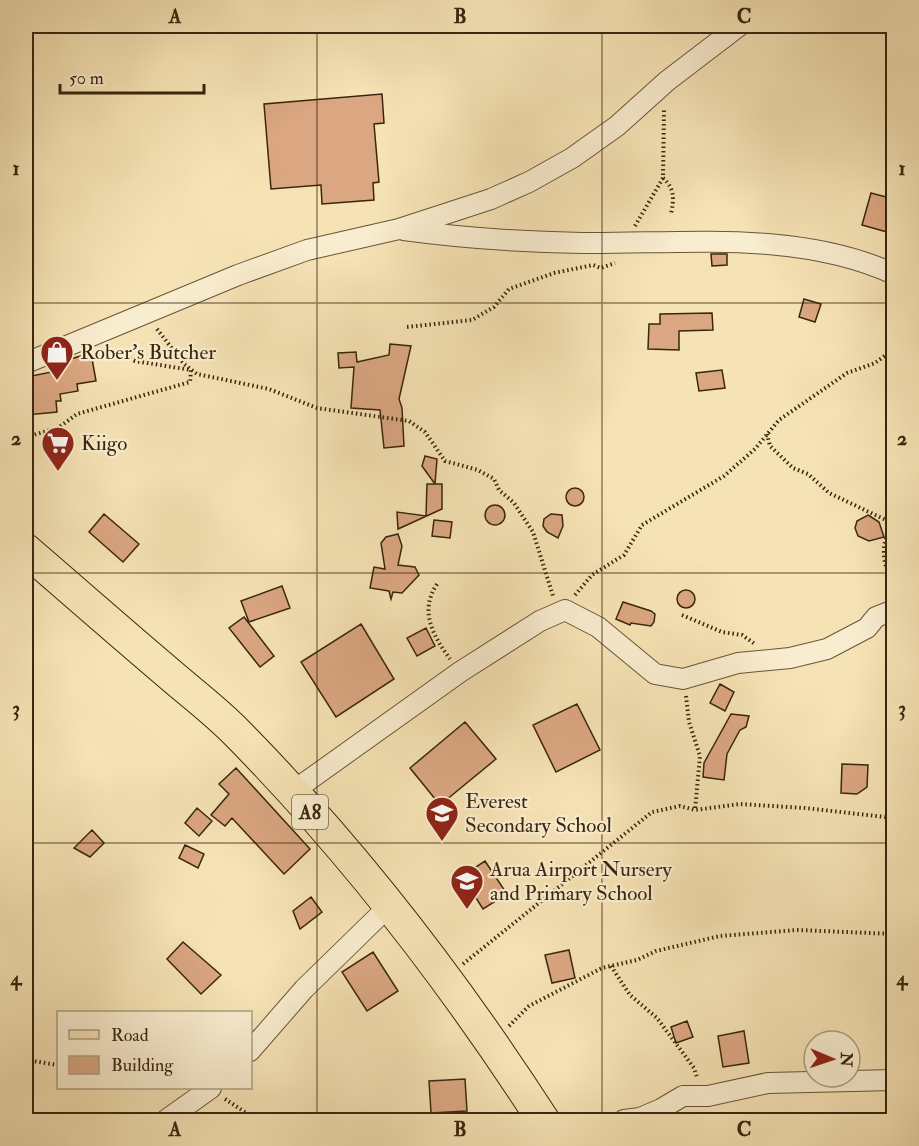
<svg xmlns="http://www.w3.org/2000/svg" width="919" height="1146" font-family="'IM FELL Double Pica',serif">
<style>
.building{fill:#dba782;stroke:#39260d;stroke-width:1.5}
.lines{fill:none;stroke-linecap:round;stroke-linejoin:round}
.street-casing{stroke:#685537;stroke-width:22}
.primary-casing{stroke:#39260d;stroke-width:34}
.path{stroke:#39260d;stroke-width:4;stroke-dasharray:1.5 3;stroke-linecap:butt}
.street{stroke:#f9edcf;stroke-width:20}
.primary{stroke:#f6e3b5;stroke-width:32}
.grid{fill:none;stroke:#39260d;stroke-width:1.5;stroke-opacity:0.55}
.labels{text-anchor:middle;stroke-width:4.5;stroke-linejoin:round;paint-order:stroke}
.shield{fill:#f9edcf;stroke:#736247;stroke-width:1.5}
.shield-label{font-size:20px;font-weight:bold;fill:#39260d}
.poi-label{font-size:21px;fill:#39260d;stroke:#f9edcf;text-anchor:start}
.neatline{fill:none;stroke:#39260d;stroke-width:2}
.grid-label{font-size:20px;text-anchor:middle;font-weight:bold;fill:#39260d}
</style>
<rect width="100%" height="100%" fill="#f6e3b5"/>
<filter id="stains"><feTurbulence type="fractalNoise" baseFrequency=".00333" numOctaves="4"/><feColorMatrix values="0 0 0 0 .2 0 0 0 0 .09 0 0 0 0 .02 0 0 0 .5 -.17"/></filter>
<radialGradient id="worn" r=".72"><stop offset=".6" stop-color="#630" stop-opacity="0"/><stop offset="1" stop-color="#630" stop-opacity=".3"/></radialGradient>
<!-- building -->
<path class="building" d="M382,94L384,123L374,124L379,182L373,183L374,200L322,204L321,185L271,189L264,104Z
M871,193L894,199L887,232L862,225Z
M711,254H727V265L712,266Z
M804,299L821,304L815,322L799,317Z
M712,313L713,330L679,331V350L648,349L649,324H660V314Z
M390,344L411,346L399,399L402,408L404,446L384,448L380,410L351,408L354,367L339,368L338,353L356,352L357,362L389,355Z
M91,353L96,381L77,384L78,391L60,394L61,401H56L57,412L26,415V377L62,370L60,362Z
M722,370L725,388L699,391L696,373Z
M425,456L437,459L435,484H442V509L398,529L397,512L426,516L427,484H435L422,466Z
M566 497a9 9 0 1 1 18 0a9 9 0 1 1-18 0Z
M485 515a10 10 0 1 1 20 0a10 10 0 1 1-20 0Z
M104,514L139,544L123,562L89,532Z
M551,514L562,515L563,526L558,538L547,532L543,526L544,519Z
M868,515L879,522L884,537L869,541L858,536L855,528L857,521Z
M434,520L452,522L450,538L432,536Z
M398,534L402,546L398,565L415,567L419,575L402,593L393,592L391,599L389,591L370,588L374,567L385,569L381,543L386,537Z
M282,586L290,608L249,622L241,601Z
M677 599a9 9 0 1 1 18 0a9 9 0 1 1-18 0Z
M623,602L651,611L655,614L654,622L651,626L631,623L630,625L616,619Z
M244,617L274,656L260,667L229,628Z
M361,624L394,679L336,717L301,662Z
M426,628L435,646L417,656L407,638Z
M720,684L734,692L725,711L710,703Z
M577,704L600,750L556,772L533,725Z
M731,714L749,716L746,727L740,730L727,754L724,780L703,777L704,763Z
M465,722L496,759L440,805L410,768Z
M842,764L868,765L867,787L857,794L841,793Z
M236,768L310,849L284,874L232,818L225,826L211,815L229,794L219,784Z
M197,808L212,821L199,836L185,823Z
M92,830L104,843L90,857L74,848Z
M185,845L204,854L198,868L179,858Z
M485,861L507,894L483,909L462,876Z
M311,897L322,912L300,929L293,911Z
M183,942L221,975L201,994L167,959Z
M569,950L575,978L552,983L545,955Z
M373,952L398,991L367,1011L342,972Z
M687,1021L693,1037L676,1043L671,1027Z
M744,1031L749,1063L723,1067L718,1036Z
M465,1079L467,1111L431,1113L429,1081Z"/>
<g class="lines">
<defs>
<path id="street" d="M404,230C463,238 523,242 582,243C685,244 798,230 894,274
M26,363L238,275L307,250L399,229L491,199L529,182L572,158L617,126L667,81L739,26
M292,792L460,672L540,621L565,610L598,627L655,674L683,679L738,663L790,658L827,649L867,628L876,617L894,610
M250,1051L304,989L389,906
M166,1120L211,1088
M624,1120L640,1118L661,1109L683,1096H708L768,1083L894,1080"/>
<path id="primary" d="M26,550C72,590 119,631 166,671C190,692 216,711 238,734C353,851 454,982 543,1120"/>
</defs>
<!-- street casing -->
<use href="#street" class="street-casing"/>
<!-- primary casing -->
<use href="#primary" class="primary-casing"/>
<!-- path -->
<path class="path" d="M663,178C675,189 674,199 671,214
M635,226L663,178L664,109
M407,327L472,320L494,307L509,289L554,273L593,265L601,268L615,263
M157,329L184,364L197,374L269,389L317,408L409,421L425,432L445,461L478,470L494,479L499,490L514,503L533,532L553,596
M767,434L770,446L793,468L808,474L829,493L888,521C889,534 883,542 884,554C884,566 891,578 892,593
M26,437L58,428L77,414L190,382L191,370L135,361L108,349
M437,584C419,611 433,636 450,659
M575,595L592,575L624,555L642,525L724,476L755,449L779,420L847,373L875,363L894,349
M682,615L722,632L742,635L755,644
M686,696L689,722L700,756L695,810
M463,964L652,812L680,806L695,810L740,804L805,808L894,818
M611,966L630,995L657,1018L694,1068L697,1077
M509,1026L529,1006L602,968L637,960L656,951L720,936L797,930L894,934
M26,1060L58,1065
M225,1099L257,1120"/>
<!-- street -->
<use href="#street" class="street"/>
<!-- primary -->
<use href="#primary" class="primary"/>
</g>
<!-- grid -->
<path class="grid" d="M317,26V1120M602,26V1120M26,303H894M26,573H894M26,843H894"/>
<!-- icons -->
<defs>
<symbol id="shop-pin" viewBox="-11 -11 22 30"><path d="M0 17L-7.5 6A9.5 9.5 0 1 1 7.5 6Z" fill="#8f2418" stroke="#f9edcf"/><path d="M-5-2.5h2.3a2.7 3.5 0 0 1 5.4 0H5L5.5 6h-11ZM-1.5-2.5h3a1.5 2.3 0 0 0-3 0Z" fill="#fff"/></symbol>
<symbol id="supermarket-pin" viewBox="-11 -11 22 30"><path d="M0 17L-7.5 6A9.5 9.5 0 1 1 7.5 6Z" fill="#8f2418" stroke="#f9edcf"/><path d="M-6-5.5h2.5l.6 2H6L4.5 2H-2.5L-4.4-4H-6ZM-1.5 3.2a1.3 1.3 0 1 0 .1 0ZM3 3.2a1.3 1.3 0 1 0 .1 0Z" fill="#fff"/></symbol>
<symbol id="school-pin" viewBox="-11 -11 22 30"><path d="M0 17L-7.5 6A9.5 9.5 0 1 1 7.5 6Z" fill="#8f2418" stroke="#f9edcf"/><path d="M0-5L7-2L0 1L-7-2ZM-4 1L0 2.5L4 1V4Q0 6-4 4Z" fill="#fff"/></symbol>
</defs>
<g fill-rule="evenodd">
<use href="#shop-pin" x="38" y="333" width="38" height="52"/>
<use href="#supermarket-pin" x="39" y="424" width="38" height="52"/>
<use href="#school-pin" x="423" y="794" width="38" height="52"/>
<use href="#school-pin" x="448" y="862" width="38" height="52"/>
</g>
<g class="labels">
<!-- shield labels -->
<rect class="shield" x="292" y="795" width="36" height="34" rx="4.5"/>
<g class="shield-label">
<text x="310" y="819">A8</text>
</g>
<!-- poi labels -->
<g class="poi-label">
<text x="80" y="359">Rober's Butcher</text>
<text x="81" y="450">Kiigo</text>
<text x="465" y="808">Everest<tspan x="465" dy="24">Secondary School</tspan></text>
<text x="490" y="876">Arua Airport Nursery<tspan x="490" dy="24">and Primary School</tspan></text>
</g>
</g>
<!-- margin -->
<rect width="919" height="1146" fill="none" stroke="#f6e3b5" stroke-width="66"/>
<!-- legend -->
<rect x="57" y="1011" width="195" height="78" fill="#f9edcf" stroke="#ac9d81" stroke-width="1.5"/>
<rect x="69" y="1030" width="30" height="9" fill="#f6e3b5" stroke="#ac9d81" stroke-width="1.5"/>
<text x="111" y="1041" font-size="18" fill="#39260d">Road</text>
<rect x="69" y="1056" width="30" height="18" fill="#dba782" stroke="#ac9d81" stroke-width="1.5"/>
<text x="111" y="1071" font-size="18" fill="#39260d">Building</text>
<!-- north arrow -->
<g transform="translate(832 1059) rotate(92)"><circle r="28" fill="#f9edcf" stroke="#ac9d81" stroke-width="1.5"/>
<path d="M0-4.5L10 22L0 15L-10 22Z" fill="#8f2418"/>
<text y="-9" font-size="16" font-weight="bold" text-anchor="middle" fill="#39260d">N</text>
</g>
<!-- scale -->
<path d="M60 84v9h144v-9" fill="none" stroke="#39260d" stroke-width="3"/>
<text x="69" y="84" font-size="18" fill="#39260d" stroke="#f9edcf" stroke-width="4.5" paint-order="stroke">50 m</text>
<rect x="33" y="33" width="853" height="1080" class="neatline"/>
<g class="grid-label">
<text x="175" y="23">A</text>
<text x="460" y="23">B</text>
<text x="744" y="23">C</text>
<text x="16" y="175">1</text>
<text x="902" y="175">1</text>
<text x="16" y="445">2</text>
<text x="902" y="445">2</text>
<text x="16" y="715">3</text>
<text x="902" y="715">3</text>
<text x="16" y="985">4</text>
<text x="902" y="985">4</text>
<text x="175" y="1136">A</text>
<text x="460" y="1136">B</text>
<text x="744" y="1136">C</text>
</g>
<rect width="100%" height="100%" filter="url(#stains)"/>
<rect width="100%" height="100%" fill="url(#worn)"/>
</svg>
